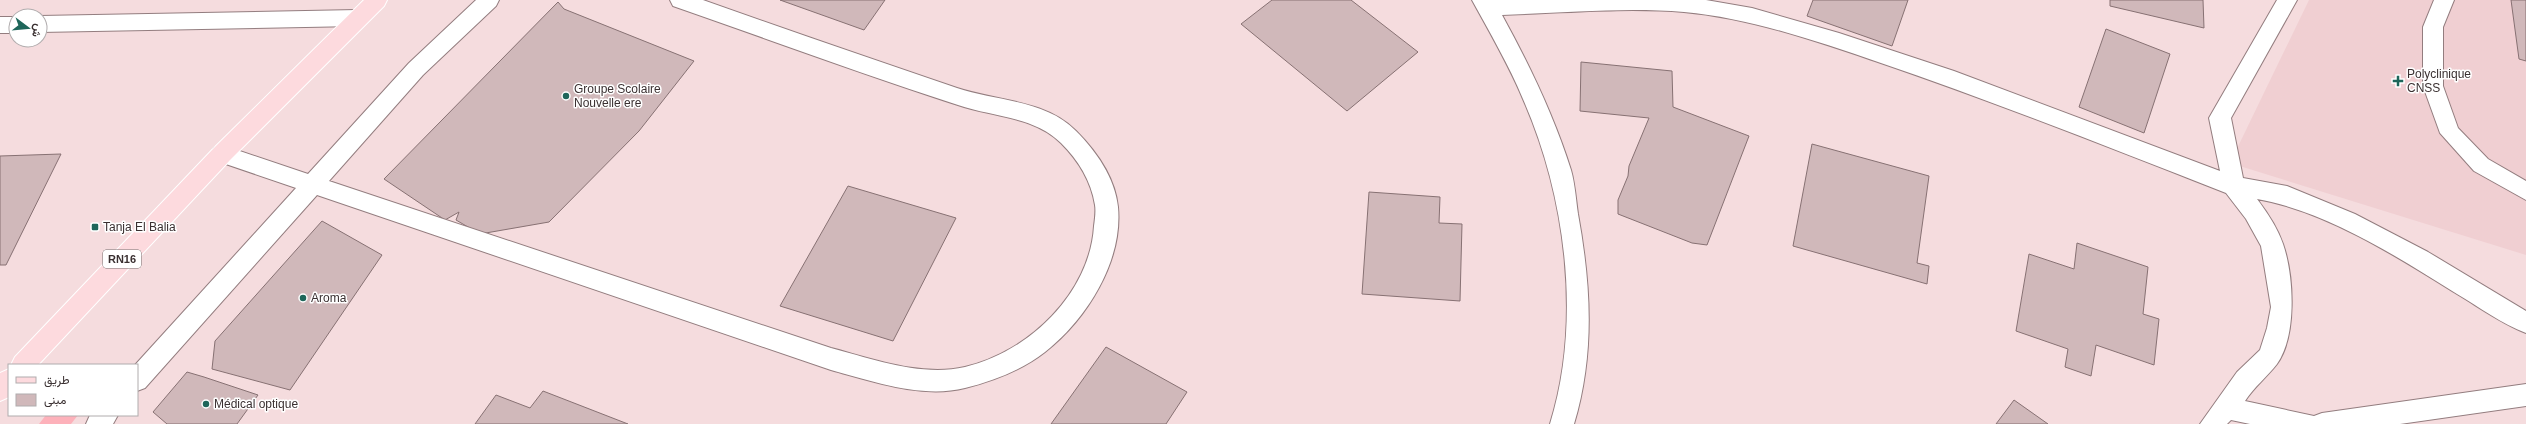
<svg xmlns="http://www.w3.org/2000/svg" width="2526" height="424" font-family="Helvetica,Vazirmatn,sans-serif">
<style>
.built{fill:#f0cfd2}
.green{fill:#fdb1ba}
.building{fill:#d0b8ba;stroke:#877173}
.lines{fill:none;stroke-linecap:round;stroke-linejoin:round}
.lane-casing{stroke:#937d7f;stroke-width:2}
.street-casing{stroke:#937d7f;stroke-width:2}
.primary-casing{stroke:#fff;stroke-width:2}
.lane{fill:#fff;fill-rule:evenodd}
.street{fill:#fff;fill-rule:evenodd}
.primary{fill:#fddade;fill-rule:evenodd}
.poi-dot{fill:#1e665a;stroke:#fff;stroke-width:1.5}
.labels{text-anchor:middle;stroke-width:3;stroke-linejoin:round;paint-order:stroke}
.shield{fill:#fff;stroke:#756e6f;stroke-width:1}
.shield-label{font-size:11px;font-weight:bold;fill:#3a3031}
.poi-label{font-size:12px;fill:#3a3031;stroke:#fff;text-anchor:start}
</style>
<rect width="100%" height="100%" fill="#f5dcde"/>
<!-- built -->
<path class="built" d="M2309,0H2526V255L2230,163Z"/>
<!-- green -->
<path class="green" d="M46,415H78L71,424H39Z"/>
<!-- building -->
<path class="building" d="M780,0H885L864,30Z
M1272,0H1351L1418,52L1347,111L1241,24Z
M1813,0H1908L1892,46L1807,16Z
M2110,0H2203L2204,28L2110,6Z
M2511,0H2526V61L2519,59Z
M558,2L564,9L694,61L639,131L549,222L480,234L456,220L459,212L445,220L384,179Z
M2106,29L2170,54L2144,133L2079,107Z
M1581,62L1672,71L1673,107L1749,136L1707,245L1692,243L1618,214V200L1628,176L1629,166L1649,118L1580,111Z
M1812,144L1929,176L1917,263L1929,266L1927,284L1793,246Z
M61,154L6,265H0V156Z
M848,186L956,218L893,341L780,306Z
M1369,192L1440,197L1439,223L1462,224L1460,301L1362,294Z
M322,221L382,255L290,390L212,369L215,341Z
M2077,243L2148,267L2143,314L2159,319L2154,365L2096,345L2091,376L2065,367L2068,349L2016,331L2029,254L2074,269Z
M1106,347L1187,392L1166,424H1051Z
M187,372L204,377L258,395L237,424H167L153,412Z
M543,391L628,424H475L496,395L530,408Z
M2014,400L2048,424H1996Z"/>
<g class="lines">
<defs>
<path id="lane" d="M2434,0H2454L2443,27V86L2458,128L2488,159L2526,181V200L2474,171L2440,133L2423,86V27Z"/>
<path id="street" d="M476,0H499L496,6L423,75L329,181L831,348C873,359 921,377 965,367C1029,352 1090,293 1094,226C1095,219 1096,211 1095,205C1091,180 1078,160 1061,143C1034,116 992,117 958,105C862,74 768,39 673,6L670,0H703C787,30 872,59 957,88C996,101 1046,100 1076,131C1096,151 1115,178 1118,207C1123,261 1087,319 1045,352C1022,370 993,381 965,388C922,399 872,381 831,370L317,195L145,388L137,391L135,365L296,188L214,160L211,154L214,148L222,145L308,174L409,63Z
M1472,0H1706L1752,8L1839,33L1954,71L2220,171L2209,118L2277,0H2297L2231,118L2243,178L2287,186L2355,214L2428,252L2526,311V333C2502,324 2479,307 2457,294C2398,257 2326,211 2257,199C2267,212 2278,229 2283,244C2294,276 2297,336 2277,364C2267,377 2254,387 2245,401L2314,416L2322,413L2526,384V406L2400,424H2250L2231,420L2227,424H2200L2237,372L2260,350L2267,328L2271,307L2261,246L2246,219L2226,193C2111,148 1995,102 1878,62C1816,41 1750,18 1684,12C1624,7 1562,13 1502,15C1529,64 1554,116 1571,170C1575,184 1576,200 1578,214C1591,285 1595,354 1574,424H1550C1582,321 1566,197 1523,99C1509,65 1490,33 1472,0Z
M357,10L364,12L367,18L364,24L357,26L40,32V16Z
M0,17H16V33H0Z
M90,415H118L113,424H86Z"/>
<path id="primary" d="M364,0H387L384,6L230,160L38,365H11L15,357L214,148Z
M9,369V397L0,401V373Z"/>
</defs>
<!-- lane casing -->
<use href="#lane" class="lane-casing"/>
<!-- street casing -->
<use href="#street" class="street-casing"/>
<!-- primary casing -->
<use href="#primary" class="primary-casing"/>
<!-- lane -->
<use href="#lane" class="lane"/>
<!-- street -->
<use href="#street" class="street"/>
<!-- primary -->
<use href="#primary" class="primary"/>
</g>
<!-- markers -->
<g class="poi-dot">
<path d="M2396 75h4v4h4v4h-4v4h-4v-4h-4v-4h4z"/>
<circle cx="566" cy="96" r="4"/>
<rect x="91" y="223" width="8" height="8" rx="2"/>
<circle cx="303" cy="298" r="4"/>
<circle cx="206" cy="404" r="4"/>
</g>
<g class="labels">
<!-- shield labels -->
<rect class="shield" x="103" y="250" width="38" height="18" rx="3"/>
<g class="shield-label">
<text x="122" y="263">RN16</text>
</g>
<!-- poi labels -->
<g class="poi-label">
<text x="2407" y="78">Polyclinique<tspan x="2407" dy="14">CNSS</tspan></text>
<text x="574" y="93">Groupe Scolaire<tspan x="574" dy="14">Nouvelle ere</tspan></text>
<text x="103" y="231">Tanja El Balia</text>
<text x="311" y="302">Aroma</text>
<text x="214" y="408">Médical optique</text>
</g>
</g>
<!-- legend -->
<rect x="8" y="364" width="130" height="52" fill="#ffffff" stroke="#b0acad"/>
<rect x="16" y="377" width="20" height="6" fill="#fddade" stroke="#b0acad"/>
<text x="44" y="384" font-size="12" fill="#3a3031">طريق</text>
<rect x="16" y="394" width="20" height="12" fill="#d0b8ba" stroke="#b0acad"/>
<text x="44" y="404" font-size="12" fill="#3a3031">مبنى</text>
<!-- north arrow -->
<g transform="translate(28 28) rotate(106)"><circle r="19" fill="#ffffff" stroke="#b0acad"/>
<path d="M0-3L7 15L0 10L-7 15Z" fill="#1e665a"/>
<text y="-6" font-size="11" font-weight="bold" text-anchor="middle" fill="#3a3031">ش</text>
</g>
</svg>
